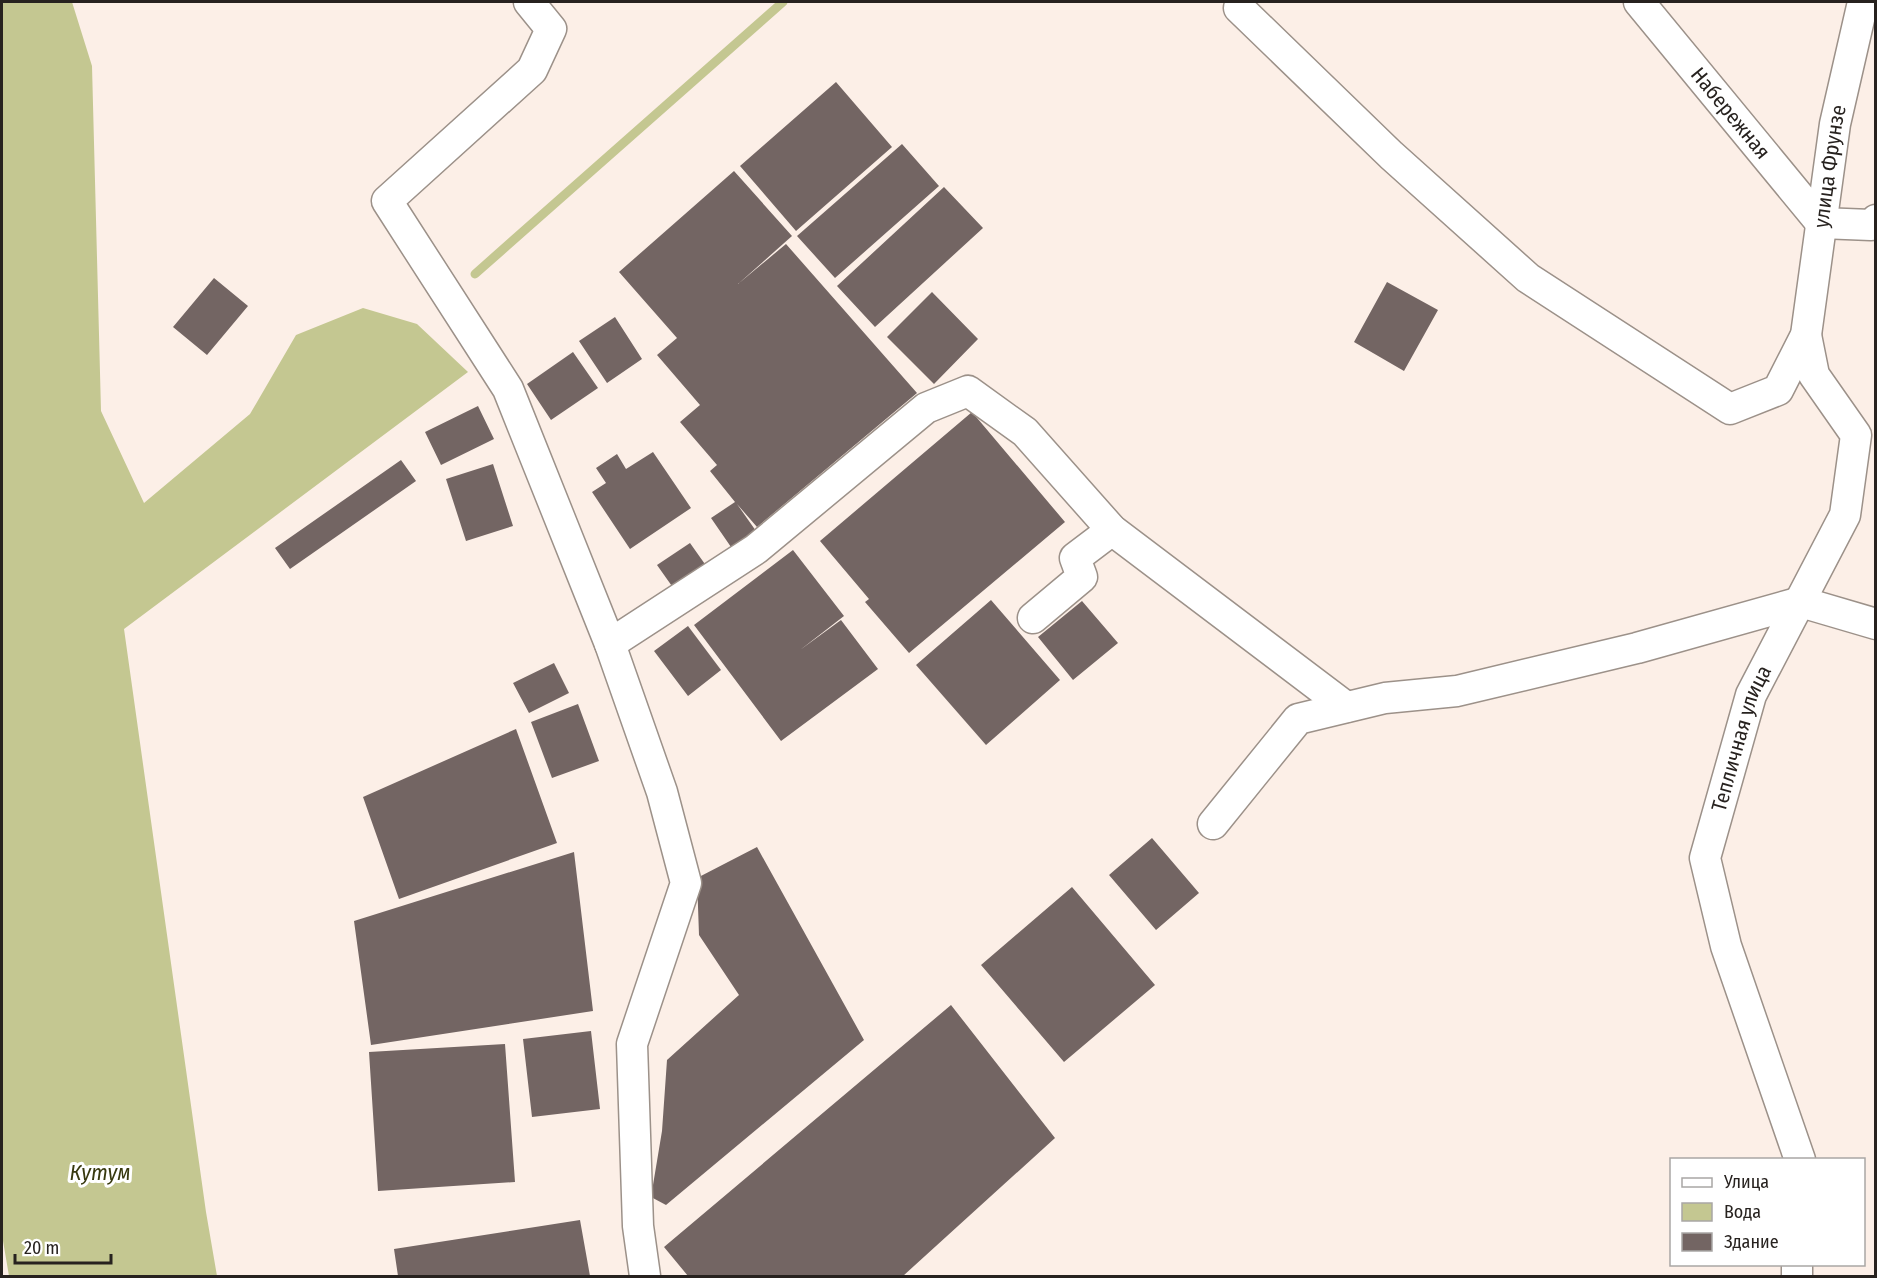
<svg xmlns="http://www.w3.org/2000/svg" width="1877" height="1278" font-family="'Fira Sans Condensed',sans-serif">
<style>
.water{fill:#c4c791}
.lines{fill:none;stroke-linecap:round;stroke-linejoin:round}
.stream{stroke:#c4c791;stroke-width:9}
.building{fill:#736563}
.street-casing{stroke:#9c9189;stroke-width:33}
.street{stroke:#fff;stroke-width:30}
.labels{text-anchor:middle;stroke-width:6;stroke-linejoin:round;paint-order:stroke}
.street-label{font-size:21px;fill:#27221f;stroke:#fff}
.water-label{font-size:22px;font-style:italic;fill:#38390f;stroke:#fff}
</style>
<rect width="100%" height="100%" fill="#fcefe7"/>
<!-- water -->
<path class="water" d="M2,2H72L92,66L101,411L144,503L250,414L296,335L363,308L417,324L468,372L124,629L206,1212L217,1276H9L2,1235Z"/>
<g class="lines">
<!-- stream -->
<path class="stream" d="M475,274L783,2"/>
</g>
<!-- building -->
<path class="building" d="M836,82L892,147L796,231L740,166Z
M902,144L939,186L835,278L797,236Z
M734,171L792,236L738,284L786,244L917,393L757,527L737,504L756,531L731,547L711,518L735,502L710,471L717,465L680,422L700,405L657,355L677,338L619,272Z
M944,187L983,228L875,327L837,286Z
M214,278L248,306L207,355L173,327Z
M1387,282L1438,310L1404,371L1354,342Z
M932,292L978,339L934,384L887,337Z
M615,317L642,359L607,383L579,341Z
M573,352L598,388L551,420L527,384Z
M478,406L494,439L441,465L425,432Z
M972,412L1065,522L909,653L865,602L869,599L820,541Z
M653,452L691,508L630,549L592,492L606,483L596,468L617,454L626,469Z
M401,460L416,481L290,569L275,548Z
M493,464L513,526L466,541L446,479Z
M690,543L707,567L674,589L657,565Z
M793,550L844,616L800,650L841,620L878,669L781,741L694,625Z
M991,600L1060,680L986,745L916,665Z
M1082,601L1118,643L1073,680L1038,637Z
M688,626L721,670L688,696L654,651Z
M554,663L569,693L529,713L513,683Z
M578,704L599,761L552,778L531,722Z
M516,729L557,843L399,899L363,797Z
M1152,838L1199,893L1156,930L1109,875Z
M757,847L864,1040L666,1205L651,1197L662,1131L667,1060L739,995L699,935L697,878Z
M574,852L593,1011L371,1045L354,921Z
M1072,887L1155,985L1064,1062L981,965Z
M951,1005L1055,1138L903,1276H688L664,1247Z
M591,1031L600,1109L532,1117L523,1039Z
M505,1044L515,1182L378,1191L369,1052Z
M580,1220L590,1276H398L394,1249Z"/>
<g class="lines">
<defs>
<g id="street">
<path d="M529,2L551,29L532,70L387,201L508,389L610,644L662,792L686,883L632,1044L638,1226L645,1276"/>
<path id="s1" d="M1639,2L1821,223L1871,225L1876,220"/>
<path id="s2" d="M1239,8L1391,155L1528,278L1730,409L1778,390L1806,335L1835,124L1863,2"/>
<path d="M1033,618L1082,577L1075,558L1112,530"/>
<path d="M610,644L756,549L926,408L968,391L1025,432L1112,530L1346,707"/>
<path d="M1213,824L1298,719L1385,698L1457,691L1637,648L1801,602L1876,624"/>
<path id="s3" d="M1800,1160L1726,946L1705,858L1751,695L1845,515L1856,435L1814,375L1806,335"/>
<path d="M1797,1276V1264"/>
</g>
</defs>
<!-- street casing -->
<use href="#street" class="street-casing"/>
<!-- street -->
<use href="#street" class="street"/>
</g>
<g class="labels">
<!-- street labels -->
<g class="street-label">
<text dy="7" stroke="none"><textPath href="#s1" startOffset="144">Набережная</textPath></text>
<text dy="7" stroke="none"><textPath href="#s2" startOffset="920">улица Фрунзе</textPath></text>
<text dy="7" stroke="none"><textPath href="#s3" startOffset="442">Тепличная улица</textPath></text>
</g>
<!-- water labels -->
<g class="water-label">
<text x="100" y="1180">Кутум</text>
</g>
</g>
<!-- border -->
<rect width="1877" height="1278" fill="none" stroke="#27221f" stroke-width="6"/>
<!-- legend -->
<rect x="1670" y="1158" width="195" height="108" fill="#ffffff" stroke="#a9a7a5" stroke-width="1.5"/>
<rect x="1682" y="1178" width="30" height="9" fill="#ffffff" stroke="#a9a7a5" stroke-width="1.5"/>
<text x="1724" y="1188" font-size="18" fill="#27221f">Улица</text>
<rect x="1682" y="1203" width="30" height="18" fill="#c4c791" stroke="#a9a7a5" stroke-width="1.5"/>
<text x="1724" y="1218" font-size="18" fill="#27221f">Вода</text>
<rect x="1682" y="1233" width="30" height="18" fill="#736563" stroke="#a9a7a5" stroke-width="1.5"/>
<text x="1724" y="1248" font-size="18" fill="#27221f">Здание</text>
<!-- scale -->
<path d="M15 1254v9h96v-9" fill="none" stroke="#27221f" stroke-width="3"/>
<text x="24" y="1254" font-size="18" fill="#27221f" stroke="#ffffff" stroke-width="4.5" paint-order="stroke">20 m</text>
</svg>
